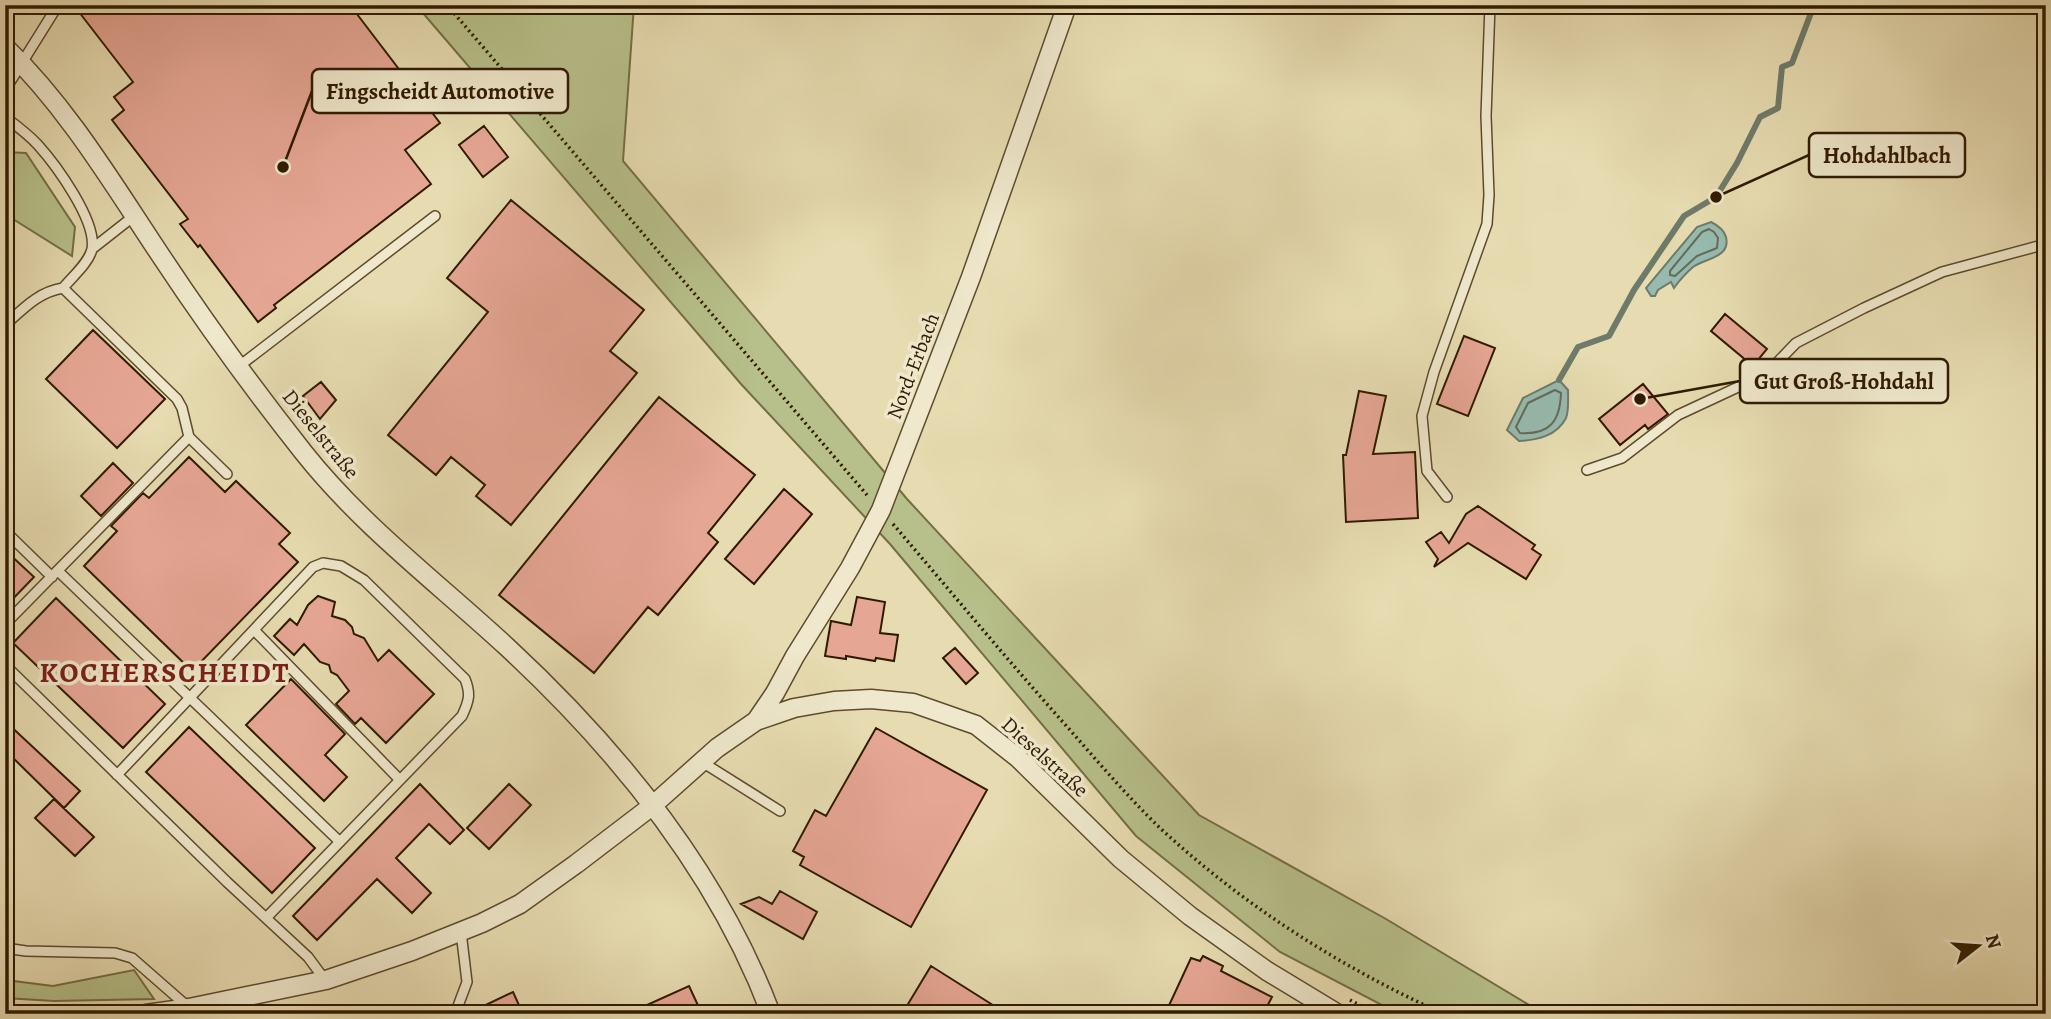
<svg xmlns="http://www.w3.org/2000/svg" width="2051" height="1019" font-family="Alegreya,serif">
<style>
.green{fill:#b7c08a;stroke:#746e45;stroke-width:2}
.water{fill:#97bbb0;stroke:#6e7b6a;stroke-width:2}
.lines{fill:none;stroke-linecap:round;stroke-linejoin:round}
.shore{stroke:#646b58;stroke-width:2}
.stream{stroke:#6e7b6a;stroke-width:6}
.building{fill:#e6a694;stroke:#301b00;stroke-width:2}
.lane-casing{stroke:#5e4b2c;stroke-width:12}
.street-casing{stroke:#5e4b2c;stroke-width:21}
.path{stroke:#301b00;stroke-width:3.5;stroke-dasharray:2 3.5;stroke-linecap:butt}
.lane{stroke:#efe8cc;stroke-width:9}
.street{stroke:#efe8cc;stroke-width:18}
.labels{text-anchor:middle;stroke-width:7;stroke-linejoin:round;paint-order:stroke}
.street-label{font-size:21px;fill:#301b00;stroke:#efe8cc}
.district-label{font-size:28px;font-weight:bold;letter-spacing:2px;fill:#7a1f14;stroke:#efe8cc}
.leader{fill:none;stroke:#301b00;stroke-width:2.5}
.callout-dot{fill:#301b00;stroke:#efe8cc;stroke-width:2.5}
.callout{fill:#efe8cc;stroke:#301b00;stroke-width:2.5}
.callout-label{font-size:23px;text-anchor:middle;font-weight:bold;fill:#301b00}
</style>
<rect width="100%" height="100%" fill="#e7dcb1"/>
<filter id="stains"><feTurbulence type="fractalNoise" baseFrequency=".00286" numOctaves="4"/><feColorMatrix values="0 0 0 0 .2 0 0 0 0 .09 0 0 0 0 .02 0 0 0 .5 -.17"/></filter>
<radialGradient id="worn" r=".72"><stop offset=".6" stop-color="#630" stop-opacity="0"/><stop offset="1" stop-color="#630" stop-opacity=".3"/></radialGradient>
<!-- green -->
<path class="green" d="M416,5H634L623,161L907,499L1199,815L1386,919L1544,1014H1399L1280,952L1136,836L890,544L741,384Z
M5,152L26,153L75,227L72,256L5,214Z
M134,970L154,999L54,1001L5,998V980L53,986Z"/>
<!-- water -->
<path class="water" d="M1711,222C1717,225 1724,229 1726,237C1731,258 1705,258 1693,267C1686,273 1679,281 1674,288L1671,282L1658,290L1655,296H1651L1646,288L1697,227Z
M1559,380L1568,390C1568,398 1569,411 1566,418C1557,436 1537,440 1519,441L1507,430L1523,398Z"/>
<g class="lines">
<!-- shore -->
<path class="shore" d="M1709,229L1714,232L1718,238L1717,248L1697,256L1675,276L1670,275V271L1702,232Z
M1555,390L1561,393C1560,421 1550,435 1520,433L1516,427L1528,403Z"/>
<!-- stream -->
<path class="stream" d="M1559,380L1578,347L1609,336L1634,290L1684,216L1716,197L1737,163L1760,117L1778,108L1782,67L1792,63L1814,5"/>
</g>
<!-- building -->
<path class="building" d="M88,5H350L440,123L405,150L431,184L274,305L276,308L258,322L200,245L198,247L180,224L188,219L112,120L124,110L114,97L133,82L79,12Z
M484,126L508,157L483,177L459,145Z
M511,200L644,310L610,351L637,373L511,525L476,496L485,485L451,457L436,475L388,435L488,312L447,278Z
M1725,314L1767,349L1753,366L1711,331Z
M93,330L165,399L117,448L46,379Z
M1464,336L1495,348L1468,416L1437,404Z
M321,382L336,400L320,419L303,396Z
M1643,384L1668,414L1648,429L1645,425L1620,445L1599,419Z
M1359,391L1386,396L1373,454L1415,452L1418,518L1346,522L1343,455H1346Z
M659,397L755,475L708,533L718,542L658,615L648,607L594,673L499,595Z
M189,457L225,492L236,481L290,533L279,544L298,562L192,671L84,566L117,531L111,526L143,493L149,498Z
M113,463L133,483L101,516L81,496Z
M784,489L812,514L754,584L725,559Z
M1478,506L1535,545L1532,549L1541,555L1526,579L1468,543L1434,567L1438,559L1426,542L1441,532L1449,543L1466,514Z
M5,550L34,577L5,607Z
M318,596L335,602L332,616L345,620L352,627L354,634L364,638L378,661L389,650L434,694L386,743L361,718L355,724L336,704L349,691L337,675L331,672L329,665L320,662L304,644L294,655L274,636L290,619L297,625L308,605Z
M857,597L885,602L880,633L898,635L894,661L876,658L875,661L846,656V659L825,656L831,621L851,625Z
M56,598L165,704L123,748L13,643Z
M955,648L978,673L966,684L943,658Z
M291,679L345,734L325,755L347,777L324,801L246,725Z
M5,721L80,791L64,808L5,750Z
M189,727L315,848L272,893L146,772Z
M876,728L987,790L911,927L800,865L804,857L793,851L815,810L826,816Z
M420,784L464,830L450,844L429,824L396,858L431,893L412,913L377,879L317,940L293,916Z
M509,784L531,805L489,849L467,828Z
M54,799L94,837L75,856L35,818Z
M780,891L817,912L803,939L741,904L759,897L772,904Z
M1203,956L1223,966L1221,971L1272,997L1263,1014H1165L1191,958L1200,961Z
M931,966L1007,1014H902Z
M689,986L702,1014H627Z
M513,992L523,1014H469V1013Z"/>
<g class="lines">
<defs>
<path id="lane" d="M5,90L58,5
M5,117C17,126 28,134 38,145C56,165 97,221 92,249C89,263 71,278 63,288L177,399L182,408L189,437
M92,249L134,216
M5,325C23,309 38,292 63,288
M238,367L435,216
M1587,470L1622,458L1678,415L1766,374L1796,343L1864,308L1942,272L2046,244
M1447,497L1427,471L1422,416L1434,372L1487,224L1489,195L1486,116L1490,5
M5,531L52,577
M58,571L340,842
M5,624L189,437L227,474
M254,630L400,780
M5,665L227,882L308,957L325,980
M702,762L780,811
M117,775L313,567L323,563L341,566L364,580L465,679C471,694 469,701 462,716L266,918
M461,932L467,982L458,1006L462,1014
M5,948L26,951L115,953L132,958L188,1007"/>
<path id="street" d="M5,47C68,108 113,184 161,256C206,324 254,390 304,453C362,526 439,584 507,647C617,749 718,873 771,1014
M756,721L775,693L795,656L850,568L881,510L971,277L1067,5
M146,1014L189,1008L326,980L412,951L482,923L520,904L576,864L652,806L717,748L756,721L794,708L834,701L871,699L913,703L976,725L1018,758L1121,859L1190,916L1267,971L1338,1014"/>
</defs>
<!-- lane casing -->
<use href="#lane" class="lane-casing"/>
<!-- street casing -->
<use href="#street" class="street-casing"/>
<!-- path -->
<path class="path" d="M447,5L867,495
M893,524C952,593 1010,663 1070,730C1099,763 1128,797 1160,828C1243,905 1340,967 1444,1014
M1350,1000L1376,1014"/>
<!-- lane -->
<use href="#lane" class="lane"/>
<!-- street -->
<use href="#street" class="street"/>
</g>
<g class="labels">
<!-- street labels -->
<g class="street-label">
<text transform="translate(913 366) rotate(-69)" y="7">Nord-Erbach</text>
<text transform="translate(321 434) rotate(51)" y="7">Dieselstraße</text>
<text transform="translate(1045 757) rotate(42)" y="7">Dieselstraße</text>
</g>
<!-- district labels -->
<g class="district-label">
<text x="165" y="682">KOCHERSCHEIDT</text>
</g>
</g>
<!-- callouts -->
<path class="leader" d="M283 167L312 91M1716 197L1809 155M1640 399L1740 381"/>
<g class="callout-dot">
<circle cx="283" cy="167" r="7"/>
<circle cx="1716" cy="197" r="7"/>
<circle cx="1640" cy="399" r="7"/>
</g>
<g class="callout">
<rect x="312" y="69" width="256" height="44" rx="7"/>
<rect x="1809" y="133" width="156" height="44" rx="7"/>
<rect x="1740" y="359" width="208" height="44" rx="7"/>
</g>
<g class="callout-label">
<text x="440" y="99">Fingscheidt Automotive</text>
<text x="1887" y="163">Hohdahlbach</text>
<text x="1844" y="389">Gut Groß-Hohdahl</text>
</g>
<!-- margin -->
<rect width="2051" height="1019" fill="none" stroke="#e7dcb1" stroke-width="28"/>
<rect x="7" y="7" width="2037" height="1005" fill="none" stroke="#301b00" stroke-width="3.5"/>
<rect x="14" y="14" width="2023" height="991" fill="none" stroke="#301b00" stroke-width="2"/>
<!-- north arrow -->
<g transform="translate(1978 946) rotate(73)" stroke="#efe8cc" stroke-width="5" paint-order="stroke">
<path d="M0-5L12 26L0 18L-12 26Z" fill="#301b00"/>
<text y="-10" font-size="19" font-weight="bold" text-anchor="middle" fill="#301b00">N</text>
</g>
<rect width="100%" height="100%" filter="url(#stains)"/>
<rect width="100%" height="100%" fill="url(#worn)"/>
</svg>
